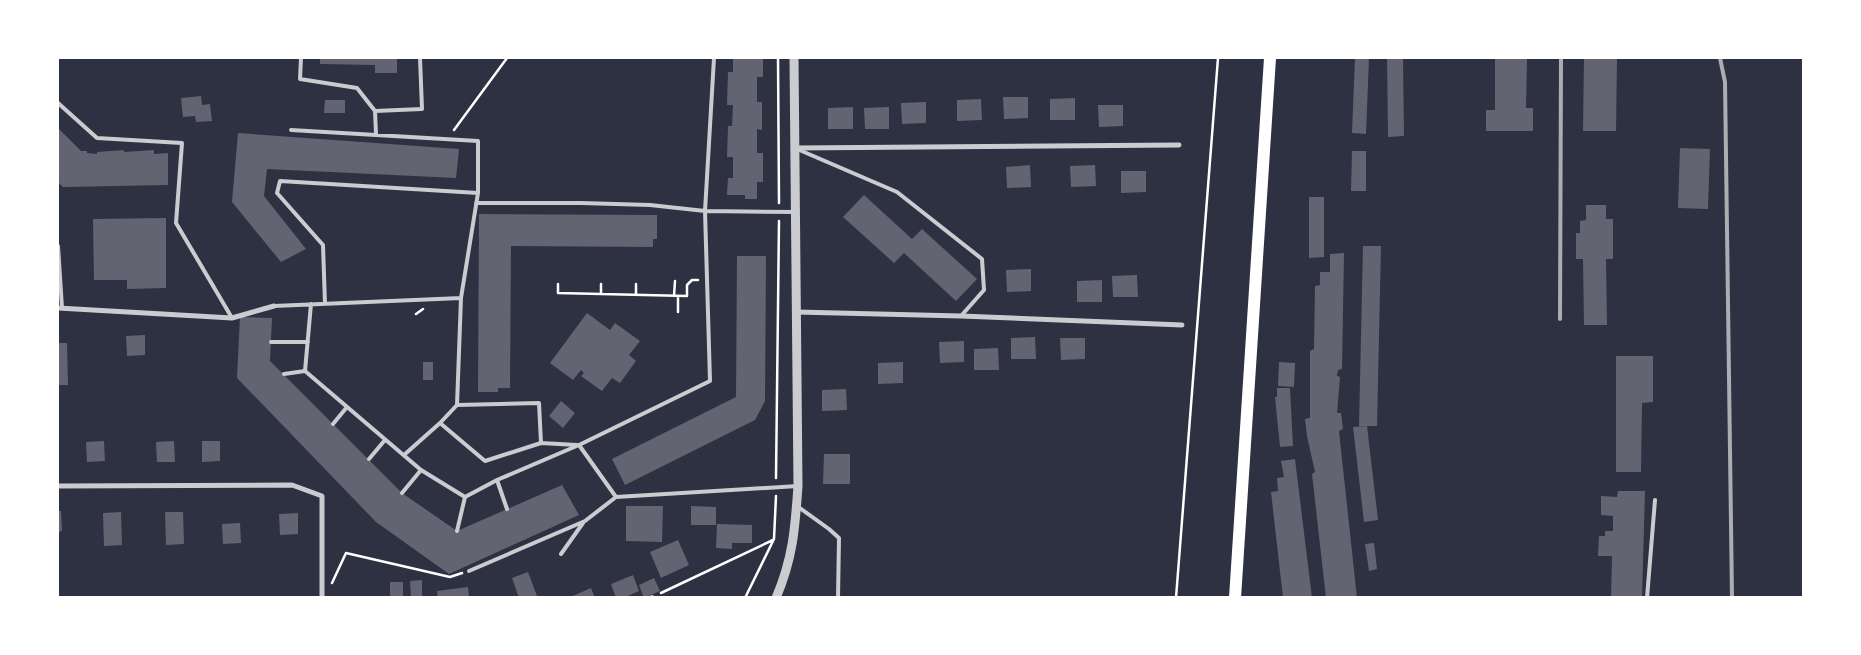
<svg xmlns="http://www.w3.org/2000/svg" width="1861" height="655" font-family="'Sofia Sans Condensed',sans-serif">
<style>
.building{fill:#626471}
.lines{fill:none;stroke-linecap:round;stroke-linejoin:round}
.path{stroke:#fff;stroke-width:2.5}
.service{stroke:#caccd0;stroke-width:4}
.minor{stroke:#caccd0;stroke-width:5}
.tertiary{stroke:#caccd0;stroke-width:9}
.primary{stroke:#fff;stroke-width:12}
.rail{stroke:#abadb3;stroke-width:4}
</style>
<rect width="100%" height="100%" fill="#2d3142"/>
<!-- building -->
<path class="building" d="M320,58H397V73H375V65L320,64Z
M733,58H763V77H757V102H762V130L757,129V153H763V182H757V199H745V195H727L728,178H733V157H727L728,126H732L733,105H727L728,72H733Z
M1355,58H1369L1366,134L1352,133Z
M1387,58H1403L1404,136L1388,137Z
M1495,58H1527L1526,108H1533V131H1486V110H1495Z
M1584,58H1617L1616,131H1583Z
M201,96L202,105L210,104L212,121L196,122L195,116L183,117L181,98Z
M1003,97H1028V118L1004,119Z
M1075,98V120H1050V99Z
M981,99L982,120L957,121V100Z
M325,100H345V113H324Z
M926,102V123L902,124L901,103Z
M1098,105H1123V126L1099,127Z
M853,107V129H828V108Z
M889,107V129H865L864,108Z
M58,128L81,151H87V153L97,154V152L124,150V152L154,150V154L168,153V185L63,187L58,182Z
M238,133L459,149L456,178L267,169L264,196L306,249L281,262L232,202Z
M1680,148L1710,149L1708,209L1678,208Z
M1352,151H1366V191H1351Z
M1030,165L1031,187L1007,188L1006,167Z
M1095,165L1096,186L1071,187L1070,166Z
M1121,171H1146V192L1121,193Z
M864,195L912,239L922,229L977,279L956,301L904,253L894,263L843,217Z
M1309,197H1324V257L1309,258Z
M1586,205H1606V219H1613V259H1606L1607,325H1584L1583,259H1576V233H1580V221L1586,220Z
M479,214L657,215V239H653V247L511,246L510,388H498V392H478Z
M166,218V288L127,289V280H94L93,219Z
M1363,246H1381L1377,426H1367L1378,520L1364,522L1353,427L1367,426H1359Z
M1344,253L1342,369L1338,370L1337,376L1340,377L1337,413H1341L1343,429L1339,431L1357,598H1326L1312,474L1315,472L1307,436L1305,419L1310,418V351L1314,349L1315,286L1320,285V272H1330V254Z
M737,256H766L765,401L755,420L625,485L612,459L736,397Z
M1031,269V291L1007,292L1006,270Z
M1137,275L1138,297H1113L1112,276Z
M1102,280V302H1077V281Z
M587,313L610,330L615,323L640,341L629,355L636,361L620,383L612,378L602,391L581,376L584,373L581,370L573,380L550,363Z
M240,317L272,318L270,361L402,493L457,531L562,485L579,515L449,574L376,522L237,378Z
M145,335V355L127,356L126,336Z
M1035,337L1036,359H1011V338Z
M1060,338H1085V359L1061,360Z
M964,341V362L940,363L939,342Z
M58,343H67L68,385H58Z
M998,348L999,370H974V349Z
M1616,356H1653V402L1642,403L1641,472H1616Z
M423,362H433V380H423Z
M903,362V383L878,384V363Z
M1279,362L1295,363L1294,387L1278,386Z
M1277,388H1290L1293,446L1280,447L1275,397H1277Z
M846,389L847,410L822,411V390Z
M561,401L575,413L563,428L549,416Z
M104,441L105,461L87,462L86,442Z
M174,441L175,462H157L156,442Z
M202,441H220V461L202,462Z
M824,454H850V484H823Z
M1295,459L1312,598H1283L1271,492L1278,491L1277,478L1284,477L1281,461Z
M1618,491H1645L1642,598H1611L1612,556H1598L1599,536H1605V531H1613V516L1601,515V496L1617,497Z
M626,506H663L662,542L626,541Z
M691,506L716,507V525H691Z
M58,511H61L62,531L58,532Z
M121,512L122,545L104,546L103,513Z
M165,512H183L184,544L166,545Z
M298,513V534L280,535L279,514Z
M240,523L241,543L223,544L222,524Z
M717,524L752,525V543H732V549L716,548Z
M678,540L689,565L661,578L650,552Z
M1374,543L1377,569L1369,571L1365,544Z
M528,572L537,596L531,598H519L512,578Z
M633,575L639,591L623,598H616L611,584Z
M654,578L660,591L644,598L639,585Z
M422,580V598H411L410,581Z
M390,582H403V598H390Z
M468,587L469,598H438L437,591Z
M591,588L595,598H568Z"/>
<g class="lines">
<!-- path -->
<path class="path" d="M778,58L779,203
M454,130L507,58
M558,284V293L687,296V285L692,280H698
M601,293V284
M636,294V284
M674,296L675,281
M678,296V312
M416,314L423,309
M776,478L779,221
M332,583L346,553L450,577L462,573
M661,593L773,540
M745,598L774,539L776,496
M1176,598L1218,58"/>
<!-- service -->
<path class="service" d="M301,58L300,79L357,88L375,111
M58,103L97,138L182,143L176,223L232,318
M291,130L478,141V193L461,298L457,405L440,423L404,455
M376,134L375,111L422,109L420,58
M797,149L897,192L982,259L984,290L961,316
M476,203H581L650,205L705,211L796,212
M58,246L62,308
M311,304L305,371L421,470L465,497L497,480L579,445L710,381L705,211L714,58
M325,304L323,245L277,193L280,181L478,193
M274,306L461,298
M271,342H308
M284,374L305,371
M457,405L539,403L541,443
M440,423L485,461L541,443L577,445
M333,424L347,407
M579,445L616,497L798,486
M369,459L385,440
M497,480L507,509
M402,493L421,470
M797,506L829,529L839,538L838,598
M457,531L465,497
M561,554L583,523
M469,571L585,521L616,497
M652,597L653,598
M1647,598L1655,500"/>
<!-- minor -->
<path class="minor" d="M795,148L1179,145
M58,308L232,318L274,306
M796,312L961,316L1182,325
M58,486L292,485L322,496V598"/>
<!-- tertiary -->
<path class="tertiary" d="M776,598C793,558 795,529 798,486L794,58"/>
<!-- primary -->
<path class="primary" d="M1235,598L1270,58"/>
<!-- rail -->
<path class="rail" d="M1720,58L1725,82L1732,598
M1560,319L1561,58"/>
</g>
<!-- border -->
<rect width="1861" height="655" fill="none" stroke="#ffffff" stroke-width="118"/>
</svg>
